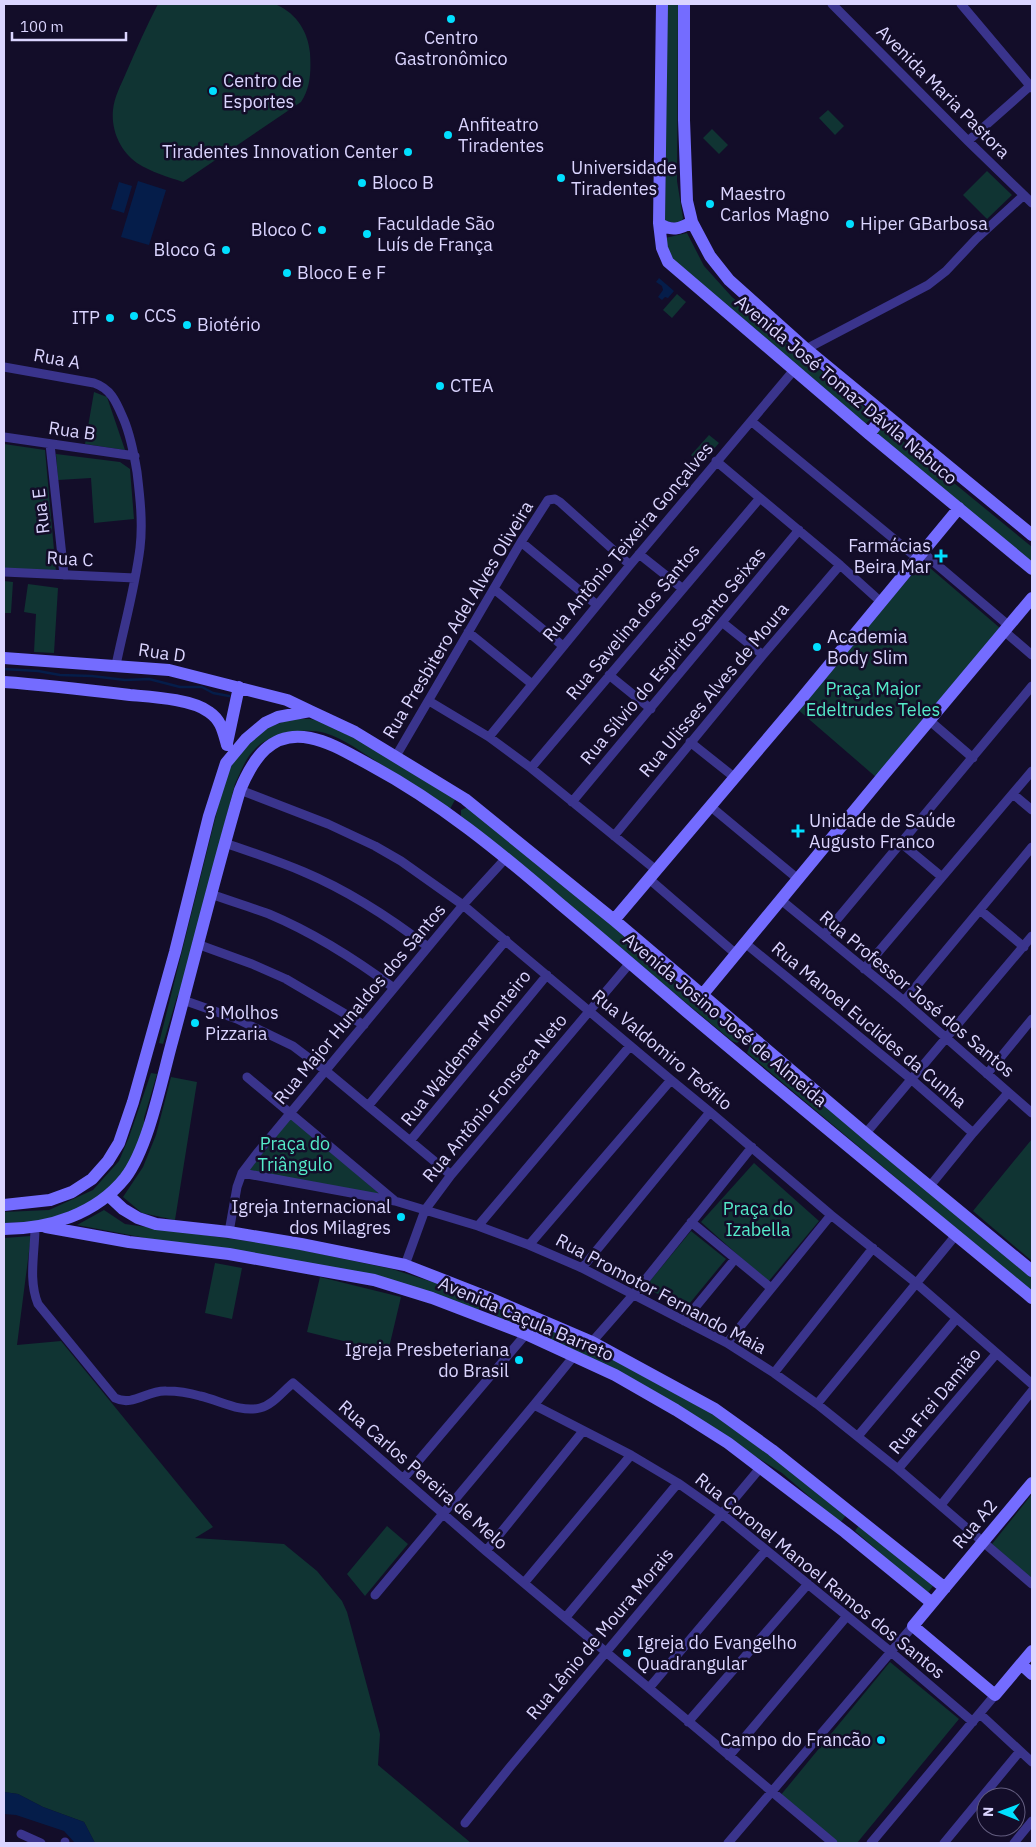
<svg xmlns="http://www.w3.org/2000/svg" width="1036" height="1847" font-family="'IBM Plex Sans',sans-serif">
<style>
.green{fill:#103433}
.water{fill:#051d4a}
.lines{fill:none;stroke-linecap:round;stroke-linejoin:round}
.stream{stroke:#051d4a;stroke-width:2.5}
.street{stroke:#3a348c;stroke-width:9}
.secondary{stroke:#746cff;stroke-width:12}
.poi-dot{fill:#01dfff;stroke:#130d29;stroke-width:2}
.labels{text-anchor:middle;stroke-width:5;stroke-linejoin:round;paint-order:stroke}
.poi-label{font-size:18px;fill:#dbd5ff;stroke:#130d29;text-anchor:start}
.street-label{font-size:18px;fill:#dbd5ff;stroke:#130d29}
.park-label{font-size:18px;fill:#55ebc9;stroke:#130d29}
</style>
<rect width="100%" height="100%" fill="#130d29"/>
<!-- green -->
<path class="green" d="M158,4C187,4 217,4 247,4C256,4 269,1 277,5C297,14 308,32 310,53C311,70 311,87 301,102L183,182C168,177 151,172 137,163C120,151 111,130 113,110C114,97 121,85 126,73C136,50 146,27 158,4Z
M667,4H678L677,181L683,218L681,224L665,221Z
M828,110L844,126L835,135L819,118Z
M712,129L728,145L719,154L703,138Z
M987,171L1012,195L987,219L963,195Z
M687,233L704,266L732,297L874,415L864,426L673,264L665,238Z
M677,294L686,302L672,318L663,310Z
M94,392L107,397L125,450L85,444Z
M882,424L1032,547V564L874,435Z
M709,435L719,443L701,464L691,455Z
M4,444L45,450L56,572L4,569Z
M56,454L120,462L130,469L134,519L94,523L91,478L58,480Z
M923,562L1000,628L877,778L796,708Z
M4,581L13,582L11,613H4Z
M28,584L58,588L54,653L34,652L36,614L24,612Z
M291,719H310L330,723L456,798L450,809C428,793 405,779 382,765C364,754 345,739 325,733C305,727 271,733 256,748C245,758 241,772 235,784L181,989L177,997L163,1044L159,1043L225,779L235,757L264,729Z
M470,806L744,1036L737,1043L732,1041L461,816V810Z
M756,1043L1032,1276V1292L747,1053L750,1045Z
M151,1073L157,1074L144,1118V1136L118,1182L85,1206L44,1221L4,1223V1212L49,1210L93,1190L119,1161L129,1137Z
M171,1077L197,1082L175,1220L142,1213L123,1197L143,1167L156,1135Z
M291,1118L382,1196L248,1170Z
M1032,1139V1261L973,1211Z
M754,1163L819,1221L768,1282L701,1222Z
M104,1210L125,1224L282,1246L392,1269L482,1298L478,1312L413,1289L77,1225Z
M691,1231L726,1259L685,1309L645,1287Z
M31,1236L17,1345L61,1341L213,1527L195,1538L284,1544L317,1571L342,1601L347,1612L380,1734L378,1765L471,1843H95L84,1822L43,1807L18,1794L4,1792V1238Z
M215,1263L242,1268L232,1319L205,1313Z
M320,1277L401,1297L388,1352L307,1332Z
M497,1305L582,1340L711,1413L780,1462L847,1514L840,1523L782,1473L698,1420L565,1349L495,1315Z
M1032,1494V1579L992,1544Z
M860,1524L933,1586L927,1594L855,1531Z
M387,1526L408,1544L365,1596L347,1574Z
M890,1662L959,1719L857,1843H837L780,1796Z"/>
<!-- water -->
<path class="water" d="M138,181L166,190L149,245L121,237Z
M119,182L132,186L124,213L111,209Z
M659,278L674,291L668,298L665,297L662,300L658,297L663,290L662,286L656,282Z
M4,1792L18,1794L43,1807L84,1822L95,1843H75L64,1831L16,1815L4,1814Z"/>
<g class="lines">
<!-- stream -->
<path class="stream" d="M4,669L38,671L60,675L92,676L125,680L149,679L180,687H202L213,693L229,696"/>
<!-- street -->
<path class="street" d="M832,4L968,141L1032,203
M961,4L1032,88
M968,141L1030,86
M806,349L928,285L946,271L976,239L1024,195
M4,367L94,383C112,389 117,404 124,420C131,437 134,454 137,472C140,497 143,523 140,548C135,588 124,626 116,665
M751,421L917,558
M4,437L135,456
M50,444L64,575
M716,461L840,565L881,602
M521,542L597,605
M922,552L1008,625
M639,554L683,589
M4,572L135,578
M494,589L563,646
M723,623L763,655
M1004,631L1032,655
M468,632L532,684
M609,675L651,709
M429,701L489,737L531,768L656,870
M930,721L973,758
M489,737L630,565L794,370
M690,742L734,777
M396,756L521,542L548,500L555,499L560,502L630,565
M531,768L760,498
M240,790L328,824L375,846L401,861L463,905L671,1080L710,1112L831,1215L916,1283L1032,1384
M1013,794L1032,810
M572,802L799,530
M710,806L798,879
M614,836L763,655L840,565
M225,843C251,852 278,861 304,872C349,891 389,917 428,947
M901,843L942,877
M648,878L736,954
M211,894C230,901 250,907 269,914C314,933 355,959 394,988
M781,900L904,1001L1032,1113
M980,910L1024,947
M824,935L1032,686
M745,943L911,1079L973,1133
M197,944L252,964L286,979L364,1025
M864,969L1032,771
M183,1000L237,1019L293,1046L326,1071L451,1175
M904,1001L1032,847
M987,1074L1032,1019
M247,1077L395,1201
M368,1106L506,940
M866,1133L1032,936
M410,1141L547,975
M242,1173L395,1201L478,1226L529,1245L582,1268L727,1343L774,1373L817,1404L898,1469L1032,1584
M930,1186L973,1133L1008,1093
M691,1222L771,1288
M478,1226L630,1046
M35,1227C35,1252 28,1280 38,1304L115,1398C133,1407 147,1390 166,1391C177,1391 190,1393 200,1396C219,1400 240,1413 260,1408C273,1405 283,1391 293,1383L486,1551L833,1843
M229,1232L237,1187L242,1173L258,1152L463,905L506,858
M529,1245L671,1080
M405,1265L425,1210L451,1175L630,963
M582,1268L710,1112
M684,1321L735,1259
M592,1342L633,1295L752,1147
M727,1343L831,1215
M774,1373L873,1248
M817,1404L956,1235
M534,1405L631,1455L678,1483L722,1514L891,1652L973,1722
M858,1436L956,1319
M898,1469L996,1354
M403,1479L526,1334
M941,1505L1032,1391
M486,1551L583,1431
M524,1583L631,1455
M375,1595L534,1405L574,1356
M566,1617L678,1483
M649,1688L766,1550
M980,1714L1032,1762
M688,1722L808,1584
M729,1756L847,1616
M465,1823L510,1767L761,1467
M21,1834L41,1843
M65,1843V1842
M728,1843L913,1626
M871,1843L995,1695
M944,1843L1020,1751
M1014,1843L1032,1821"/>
<!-- secondary -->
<path class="secondary" d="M662,4L659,223L662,248L668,262L869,434L1032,569
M684,4V120L687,201L692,222L710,256L729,280L806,349L1032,535
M659,223C671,232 680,229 692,222
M869,434L885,414
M4,658L169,670L287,700L310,711
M4,682C46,685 88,690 130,695C152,697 192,699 209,712C221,720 223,731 227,745
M227,743L239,687
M614,920L797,704L959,508
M703,994L882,777L1032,598
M108,1195L123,1209L138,1218L156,1224L229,1232L301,1244L405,1265L487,1297L592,1342L715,1409L772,1450L945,1588
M4,1205L50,1200L72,1192L92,1179L108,1161L119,1143L133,1102L175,952L209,816L226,763L246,739L265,723L278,717L310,711L355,732L465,799L614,920L871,1138L1032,1271
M46,1227L129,1242L229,1254L374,1280L432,1298L526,1334L615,1375L676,1410L728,1443L845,1532L932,1603
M4,1229C49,1229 96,1214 125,1178C148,1148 161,1083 171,1046C194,961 215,875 240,790C253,759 271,730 310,738C331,742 351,755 370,765C439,802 500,852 559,903C602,939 644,975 687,1012C801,1108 917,1203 1032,1298
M1032,1483L913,1626L995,1695L1032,1651
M1021,1664L1032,1674"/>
</g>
<!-- markers -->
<g class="poi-dot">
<circle cx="451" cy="19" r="5"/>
<circle cx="213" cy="91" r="5"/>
<circle cx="448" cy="135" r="5"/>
<circle cx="408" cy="152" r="5"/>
<circle cx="561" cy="178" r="5"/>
<circle cx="362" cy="183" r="5"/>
<circle cx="710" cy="204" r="5"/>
<circle cx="850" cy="224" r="5"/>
<circle cx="322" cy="230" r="5"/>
<circle cx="367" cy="234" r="5"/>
<circle cx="226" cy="250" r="5"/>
<circle cx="287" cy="273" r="5"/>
<circle cx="134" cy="316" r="5"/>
<circle cx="110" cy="318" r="5"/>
<circle cx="187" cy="325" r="5"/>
<circle cx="440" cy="386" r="5"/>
<path d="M938.5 548.5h5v5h5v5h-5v5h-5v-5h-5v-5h5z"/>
<circle cx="817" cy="647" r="5"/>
<path d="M795.5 823.5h5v5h5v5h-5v5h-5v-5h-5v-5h5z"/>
<circle cx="195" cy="1023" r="5"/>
<circle cx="401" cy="1217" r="5"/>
<circle cx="519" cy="1360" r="5"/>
<circle cx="627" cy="1653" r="5"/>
<circle cx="881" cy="1740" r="5"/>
</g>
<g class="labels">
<!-- poi labels -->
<g class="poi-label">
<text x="451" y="44" text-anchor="middle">Centro<tspan x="451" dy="21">Gastronômico</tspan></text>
<text x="223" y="87">Centro de<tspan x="223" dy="21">Esportes</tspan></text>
<text x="458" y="131">Anfiteatro<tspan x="458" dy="21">Tiradentes</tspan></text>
<text x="398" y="158" text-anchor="end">Tiradentes Innovation Center</text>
<text x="571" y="174">Universidade<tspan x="571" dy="21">Tiradentes</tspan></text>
<text x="372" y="189">Bloco B</text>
<text x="720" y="200">Maestro<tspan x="720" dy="21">Carlos Magno</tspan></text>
<text x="377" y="230">Faculdade São<tspan x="377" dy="21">Luís de França</tspan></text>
<text x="860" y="230">Hiper GBarbosa</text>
<text x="312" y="236" text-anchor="end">Bloco C</text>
<text x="216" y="256" text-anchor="end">Bloco G</text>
<text x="297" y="279">Bloco E e F</text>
<text x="144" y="322">CCS</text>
<text x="100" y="324" text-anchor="end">ITP</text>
<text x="197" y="331">Biotério</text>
<text x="450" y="392">CTEA</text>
<text x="931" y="552" text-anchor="end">Farmácias<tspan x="931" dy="21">Beira Mar</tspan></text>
<text x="827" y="643">Academia<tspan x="827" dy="21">Body Slim</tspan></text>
<text x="809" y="827">Unidade de Saúde<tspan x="809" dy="21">Augusto Franco</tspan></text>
<text x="205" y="1019">3 Molhos<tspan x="205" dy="21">Pizzaria</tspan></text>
<text x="391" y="1213" text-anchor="end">Igreja Internacional<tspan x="391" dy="21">dos Milagres</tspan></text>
<text x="509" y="1356" text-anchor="end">Igreja Presbeteriana<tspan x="509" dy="21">do Brasil</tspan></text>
<text x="637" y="1649">Igreja do Evangelho<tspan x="637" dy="21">Quadrangular</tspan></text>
<text x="871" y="1746" text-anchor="end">Campo do Francão</text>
</g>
<!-- street labels -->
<g class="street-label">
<text transform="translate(943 92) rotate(45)" y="6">Avenida Maria Pastora</text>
<text transform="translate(57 359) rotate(10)" y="6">Rua A</text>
<text transform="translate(846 390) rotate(40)" y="6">Avenida José Tomaz Dávila Nabuco</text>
<text transform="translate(72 431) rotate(8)" y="6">Rua B</text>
<text transform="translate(41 511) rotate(-96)" y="6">Rua E</text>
<text transform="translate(628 542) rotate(-50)" y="6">Rua Antônio Teixeira Gonçalves</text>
<text transform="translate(70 559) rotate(3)" y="6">Rua C</text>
<text transform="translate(458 620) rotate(-59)" y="6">Rua Presbitero Adel Alves Oliveira</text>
<text transform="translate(633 622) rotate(-50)" y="6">Rua Savelina dos Santos</text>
<text transform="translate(162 653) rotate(8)" y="6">Rua D</text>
<text transform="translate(673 656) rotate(-50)" y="6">Rua Sílvio do Espírito Santo Seixas</text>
<text transform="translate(714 690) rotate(-50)" y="6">Rua Ulisses Alves de Moura</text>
<text transform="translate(917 994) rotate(40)" y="6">Rua Professor José dos Santos</text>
<text transform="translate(360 1004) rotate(-50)" y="6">Rua Major Hunaldos dos Santos</text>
<text transform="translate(725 1020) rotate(40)" y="6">Avenida Josino José de Almeida</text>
<text transform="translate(869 1025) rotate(40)" y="6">Rua Manoel Euclides da Cunha</text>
<text transform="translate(466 1048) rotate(-51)" y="6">Rua Waldemar Monteiro</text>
<text transform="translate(662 1050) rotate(40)" y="6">Rua Valdomiro Teófilo</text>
<text transform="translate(495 1098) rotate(-50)" y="6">Rua Antônio Fonseca Neto</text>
<text transform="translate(661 1294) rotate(28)" y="6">Rua Promotor Fernando Maia</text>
<text transform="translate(526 1319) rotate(23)" y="6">Avenida Caçula Barreto</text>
<text transform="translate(935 1401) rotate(-50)" y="6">Rua Frei Damião</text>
<text transform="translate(423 1475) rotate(41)" y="6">Rua Carlos Pereira de Melo</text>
<text transform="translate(975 1524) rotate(-50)" y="6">Rua A2</text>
<text transform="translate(820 1576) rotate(39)" y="6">Rua Coronel Manoel Ramos dos Santos</text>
<text transform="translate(600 1634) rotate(-50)" y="6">Rua Lênio de Moura Morais</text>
</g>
<!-- park labels -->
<g class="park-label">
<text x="873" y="695">Praça Major<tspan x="873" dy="21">Edeltrudes Teles</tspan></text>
<text x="295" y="1150">Praça do<tspan x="295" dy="21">Triângulo</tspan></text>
<text x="758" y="1215">Praça do<tspan x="758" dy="21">Izabella</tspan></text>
</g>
</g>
<!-- border -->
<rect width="1036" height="1847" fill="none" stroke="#dbd5ff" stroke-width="10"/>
<!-- north arrow -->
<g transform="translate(1001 1812) rotate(271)"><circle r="24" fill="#130d29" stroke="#635d7f"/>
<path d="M0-4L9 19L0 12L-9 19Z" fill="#01dfff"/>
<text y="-8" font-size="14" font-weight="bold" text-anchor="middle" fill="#dbd5ff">N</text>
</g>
<!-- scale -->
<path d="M12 32v8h114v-8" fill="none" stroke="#dbd5ff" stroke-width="2.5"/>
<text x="20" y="32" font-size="15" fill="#dbd5ff" stroke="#130d29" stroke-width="4" paint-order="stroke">100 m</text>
</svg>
